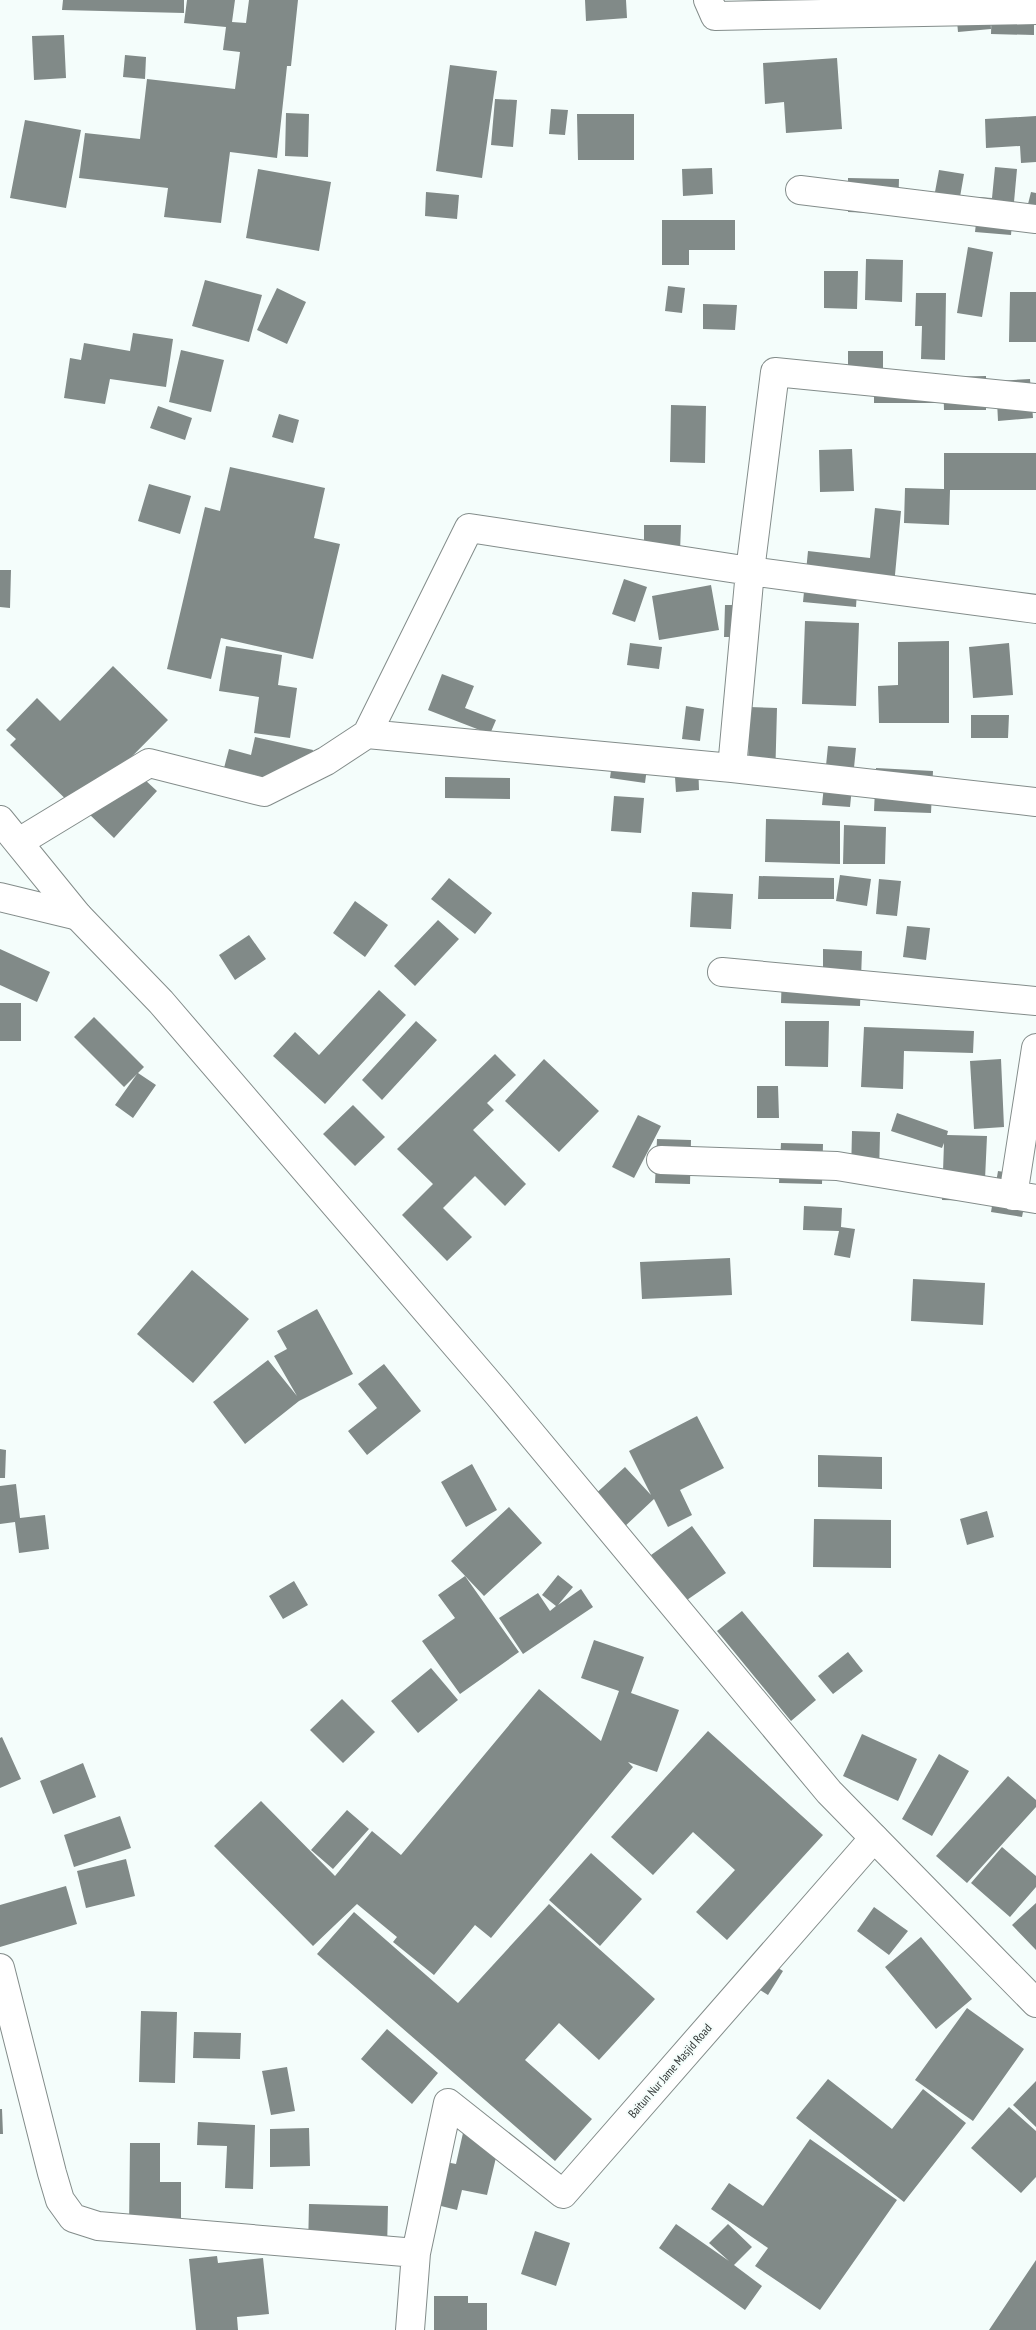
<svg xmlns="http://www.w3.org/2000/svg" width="1036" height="2330" font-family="'PT Sans Narrow',sans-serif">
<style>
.building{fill:#818a88}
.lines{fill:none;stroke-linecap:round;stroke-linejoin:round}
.minor-casing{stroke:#838c8a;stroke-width:30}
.major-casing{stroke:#838c8a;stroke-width:30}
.minor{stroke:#fff;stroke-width:28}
.major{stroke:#fff;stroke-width:28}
.labels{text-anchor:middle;stroke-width:4;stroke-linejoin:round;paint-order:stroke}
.street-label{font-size:12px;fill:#343837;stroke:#f4fdfb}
</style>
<rect width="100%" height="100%" fill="#f4fdfb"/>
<!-- building -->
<path class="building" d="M63,0H184V13L62,10Z
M187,0H235L232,22L246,23L249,0H298L291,66H287L277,158L230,152L221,223L164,217L168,188L79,178L85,133L140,139L147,79L235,89L240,52L223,50L226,27L184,23Z
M585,0H626L627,18L586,21Z
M955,0H989L991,29L958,32Z
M992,0H1034V35L991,34Z
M64,35L66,78L34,80L32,36Z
M125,55L146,57L145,79L123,77Z
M837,58L842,129L786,133L784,102L765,104L763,63Z
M450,65L497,71L482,178L436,171Z
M495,99L517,100L513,147L491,145Z
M551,109L568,110L565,135L549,134Z
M286,113L309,114L308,157L285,156Z
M577,114H634V160H578Z
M1036,116V162L1021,163L1020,146L986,148L985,119Z
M25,120L81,130L66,208L10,198Z
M995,167L1017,169L1011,235L975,232L979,197L992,198Z
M712,168L713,194L683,196L682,169Z
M258,169L331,182L319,251L246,238Z
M939,170L964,174L960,197L935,192Z
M848,178L899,179L898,214L848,212Z
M426,192L459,195L457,219L425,216Z
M1031,192L1036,193V214L1026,212Z
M662,220H735V250H689V265H662Z
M968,247L993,252L982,317L957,313Z
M866,259L903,260L902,302L865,300Z
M824,271H858L857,309L824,308Z
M205,280L262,295L249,342L192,326Z
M668,286L685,288L682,313L665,311Z
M277,288L306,302L287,344L257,330Z
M1010,292H1036V342H1009Z
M916,293H946L945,360L921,359L922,326H915Z
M703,304L737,305L735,330L703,329Z
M133,333L173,339L166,387L110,379L105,404L64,398L70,358L81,360L84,343L130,351Z
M181,350L224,360L211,412L169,402Z
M848,351H883V375H940V403H874V376H848Z
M986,376V410H944L943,377Z
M1030,379L1033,418L998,421L996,381Z
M671,405L706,406L705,463L670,462Z
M158,406L192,418L185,440L150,428Z
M279,414L299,420L293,443L272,437Z
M852,449L854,491L820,492L819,450Z
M944,453H1036V490H950L949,525L904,523L905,488L944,489Z
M230,467L325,488L314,538L340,544L313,659L221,638L211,679L167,669L205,507L220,511Z
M149,484L191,496L180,534L138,521Z
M875,508L901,511L893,596L857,592L856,607L803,602L808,551L870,558Z
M644,525H681L680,552H644Z
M0,570H11L10,608L0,607Z
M624,579L647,587L635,622L612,614Z
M711,585L719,630L659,640L652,596Z
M725,605H741L740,637H724Z
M805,621L859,623L856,706L802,704Z
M949,641V723H879L878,686L898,685V642Z
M630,643L662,647L659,669L627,665Z
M1009,643L1013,695L973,698L969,647Z
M226,646L282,655L278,685L297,688L290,738L254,733L259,697L219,691Z
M113,666L168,720L78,811L10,745L16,739L6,730L37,698L60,721Z
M442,674L474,686L465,708L496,720L490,734L428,710Z
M686,706L704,709L700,741L682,739Z
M749,707L777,708L775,782H748Z
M971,715H1009L1008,738H971Z
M255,737L313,750L305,786L224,768L229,749L251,755Z
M828,746L856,748L850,807L822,805Z
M698,761L699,790L676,792L674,762Z
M612,763L647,768L645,783L610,778Z
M131,767L157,791L114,838L88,813Z
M876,768L933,771L931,813L874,811Z
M445,777L510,778V799L445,798Z
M614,796L644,798L641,833L611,831Z
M766,819L840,821V864L765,862Z
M844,825L886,827L885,864H843Z
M840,875L871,879L867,906L836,901Z
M759,876L834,878V899H758Z
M449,878L492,913L475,934L431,899Z
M879,879L901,881L897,916L876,914Z
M692,892L733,894L731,929L690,927Z
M355,901L388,925L365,957L333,933Z
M438,920L459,939L415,986L394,966Z
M907,926L930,928L926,960L903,957Z
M249,935L266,959L235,980L219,955Z
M0,949L50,972L37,1002L0,985Z
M823,949L862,951L860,1006L781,1003L782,971L823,973Z
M379,990L406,1015L325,1104L273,1056L295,1032L319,1055Z
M0,1003H21V1041H0Z
M94,1017L144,1067L138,1073L156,1085L133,1118L115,1105L137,1074L124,1087L74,1037Z
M416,1021L437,1040L382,1100L362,1080Z
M785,1021H829L828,1067L785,1066Z
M864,1027L974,1031L973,1053L904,1051L903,1089L861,1087Z
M495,1054L516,1075L487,1103L494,1110L473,1130L526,1184L505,1206L475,1176L443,1208L472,1237L447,1261L402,1215L433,1184L397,1149Z
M544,1059L599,1111L559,1152L505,1101Z
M1001,1059L1004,1127L974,1129L970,1061Z
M757,1086H778L779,1118H757Z
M353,1105L385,1137L355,1166L323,1134Z
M897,1113L948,1131L947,1135L987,1136L984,1201L942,1200L944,1143L942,1148L891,1131Z
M638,1115L661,1126L634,1178L612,1167Z
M852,1131L880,1132L879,1176L851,1175Z
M657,1139L691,1140L690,1184L655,1183Z
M781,1143L823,1144L822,1184L779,1183Z
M998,1171L1030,1176L1022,1217L991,1212Z
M804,1206L842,1208L841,1227L855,1229L850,1258L834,1255L839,1231L803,1230Z
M730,1258L732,1295L642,1299L640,1262Z
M192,1270L249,1319L193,1383L137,1334Z
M913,1279L985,1283L983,1325L911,1321Z
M317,1309L353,1374L299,1401L245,1444L213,1402L268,1360L297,1396L274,1356L287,1349L277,1331Z
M384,1364L421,1411L367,1455L348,1431L377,1408L358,1384Z
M697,1416L724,1468L680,1490L692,1515L668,1527L654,1499L622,1529L592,1497L625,1467L651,1495L629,1451Z
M0,1449L6,1450L5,1478H0Z
M818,1455L882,1457V1489L818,1487Z
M472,1464L497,1510L466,1527L441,1482Z
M16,1484L20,1518L45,1515L49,1549L19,1553L15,1522L0,1524V1486Z
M509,1507L542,1543L484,1596L451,1561Z
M987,1511L994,1537L967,1545L960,1519Z
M814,1519L891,1520V1568L813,1567Z
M692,1526L726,1573L684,1602L651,1555Z
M558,1575L573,1587L558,1605L581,1589L593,1607L523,1654L499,1618L538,1593L550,1611L556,1606L542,1595Z
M465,1576L519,1652L460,1694L422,1641L455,1618L438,1595Z
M294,1581L308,1605L283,1619L269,1596Z
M742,1611L816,1700L791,1721L717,1631Z
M594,1640L644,1657L631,1693L679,1710L657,1772L628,1762L633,1767L491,1938L475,1925L434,1975L393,1942L397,1937L357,1904L313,1946L214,1846L261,1801L335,1876L372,1831L401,1855L539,1689L601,1741L619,1691L581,1678Z
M848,1652L863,1671L833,1694L818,1676Z
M431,1668L458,1700L418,1733L391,1701Z
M342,1699L375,1732L343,1763L310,1730Z
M708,1731L823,1835L727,1940L696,1912L735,1870L693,1832L653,1875L611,1837Z
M862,1734L917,1759L898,1801L843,1776Z
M2,1737L21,1779L0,1788V1738Z
M939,1754L969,1771L932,1836L902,1819Z
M83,1763L96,1797L53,1814L40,1781Z
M1008,1776L1036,1800V1807L967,1883L936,1856Z
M347,1810L369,1829L333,1869L311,1850Z
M120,1816L131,1848L74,1867L64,1835Z
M1002,1847L1036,1876V1887L1010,1917L971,1883Z
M591,1853L642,1899L600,1946L549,1900Z
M126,1859L135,1896L86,1908L77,1871Z
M66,1886L77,1924L0,1947V1905Z
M1036,1903V1950L1012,1925Z
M549,1904L655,1999L599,2060L559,2023L525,2060L592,2119L555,2161L317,1954L354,1912L458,2003Z
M874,1907L908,1931L889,1955L857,1931Z
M921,1937L972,1999L936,2029L885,1967Z
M756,1954L783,1971L768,1995L741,1978Z
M967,2008L1024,2049L973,2121L915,2080Z
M141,2011L177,2012L175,2083L139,2082Z
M387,2029L438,2073L412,2104L361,2059Z
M194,2032L241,2033L240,2059L193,2058Z
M287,2067L295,2111L271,2115L262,2071Z
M828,2079L892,2129L923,2089L966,2123L904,2202L796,2118Z
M1036,2081V2127L1013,2105Z
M1009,2107L1036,2131V2177L1021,2193L971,2148Z
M0,2109H2L3,2134H0Z
M198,2122L255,2125L253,2189L225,2188L227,2146L197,2145Z
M309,2128L310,2166L270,2167V2129Z
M463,2133L500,2141L487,2195L462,2190L457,2210L421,2201L430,2159L456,2164Z
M810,2139L897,2200L820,2310L755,2266L768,2248L711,2209L729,2183L763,2206Z
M130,2143H160V2182H181V2228L129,2229Z
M309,2204L388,2206L387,2250L308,2249Z
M676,2224L729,2261L709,2243L728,2224L752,2247L734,2265L762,2286L745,2310L659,2248Z
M535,2231L570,2243L556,2286L521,2274Z
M217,2256L218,2263L263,2258L269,2314L237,2317L238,2330H196L189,2259Z
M1036,2260V2330H989Z
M434,2296H468V2303H487V2330H434Z"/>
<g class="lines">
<defs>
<path id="minor" d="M708,0L715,16L1036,10
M800,190L1036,219
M367,734L732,768L1036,802
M732,768L750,571L775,372L1036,398
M19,842L149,763L264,792L326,761L367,734L469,528L750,571L1036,609
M0,897L78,916
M722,972L1036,1001
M661,1160L837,1166L1036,1199
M1013,1196L1036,1048
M0,1968L52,2173L60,2200L73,2218L98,2226L416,2253
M410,2330L416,2253L448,2103L563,2194L874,1838"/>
<path id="major" d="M0,820L78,916L161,1002L498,1394L829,1792L1036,2003"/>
</defs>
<!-- minor casing -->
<use href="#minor" class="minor-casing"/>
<!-- major casing -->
<use href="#major" class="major-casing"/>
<!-- minor -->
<use href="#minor" class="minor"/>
<!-- major -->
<use href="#major" class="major"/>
</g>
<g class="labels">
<!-- street labels -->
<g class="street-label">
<text transform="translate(670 2071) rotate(-49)" y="4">Baitun Nur Jame Masjid Road</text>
</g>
</g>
</svg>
